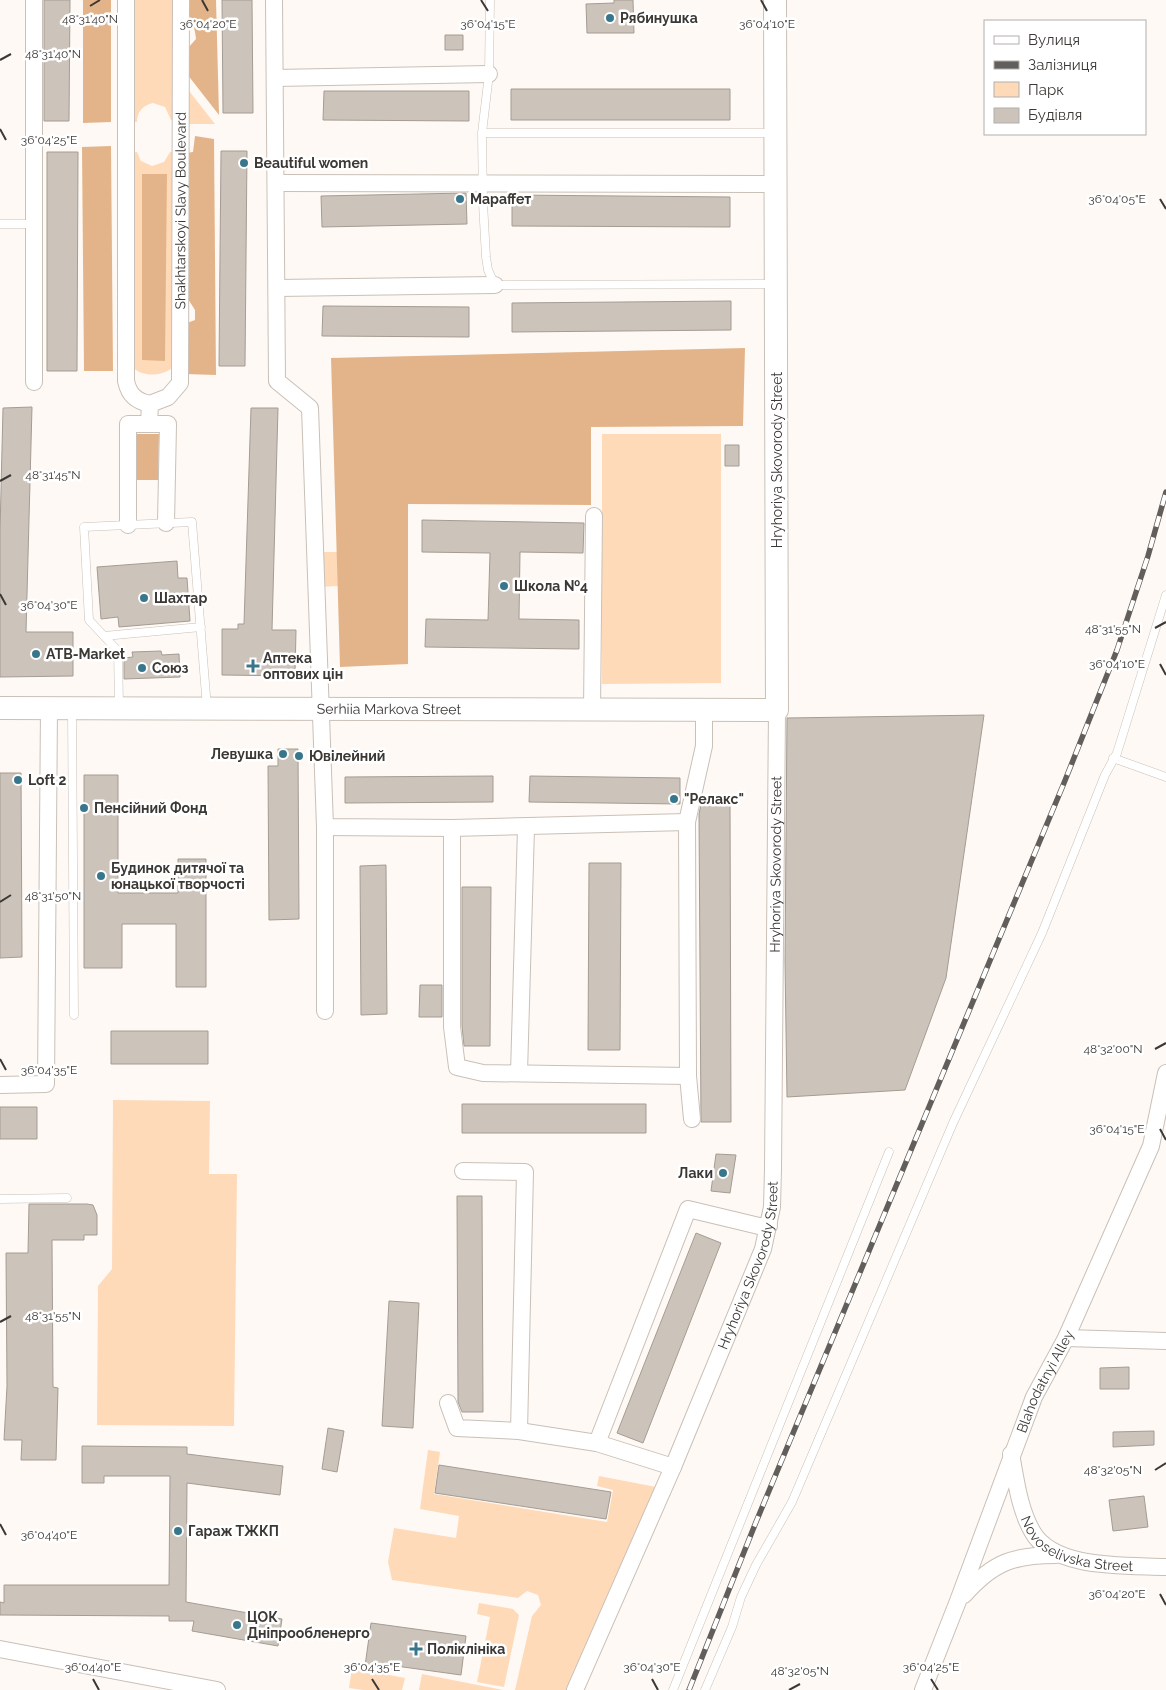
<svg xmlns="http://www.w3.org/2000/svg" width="1166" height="1690" font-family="Raleway,sans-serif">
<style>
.green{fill:#fedab9}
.forest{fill:#e3b489}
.water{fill:#e2b388}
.building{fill:#ccc3bb;stroke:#a49c94}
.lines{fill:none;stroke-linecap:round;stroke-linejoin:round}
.lane-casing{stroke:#c9c0b8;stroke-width:9}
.street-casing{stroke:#c9c0b8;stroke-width:18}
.secondary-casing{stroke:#c9c0b8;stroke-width:24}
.lane{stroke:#fff;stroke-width:8}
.street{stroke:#fff;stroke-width:16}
.secondary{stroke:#fff;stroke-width:22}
.rail-casing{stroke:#615e5b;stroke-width:5.5}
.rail{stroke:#fff;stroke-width:4;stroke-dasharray:11;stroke-linecap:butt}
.ticks{fill:none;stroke:#3b3835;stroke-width:2}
.poi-dot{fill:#38778b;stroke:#fff;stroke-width:2}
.labels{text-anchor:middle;stroke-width:5;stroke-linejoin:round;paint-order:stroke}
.poi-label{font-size:14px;font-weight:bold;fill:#3b3835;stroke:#fff;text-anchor:start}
.street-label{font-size:14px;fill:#3b3835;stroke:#fff}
.ticks-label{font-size:12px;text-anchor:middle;fill:#3b3835;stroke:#fff;stroke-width:5;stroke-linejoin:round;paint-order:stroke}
</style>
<rect width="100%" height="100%" fill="#fef9f4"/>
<!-- green -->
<path class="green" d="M132,0H177V120H171L165,107L153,103C143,105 137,112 137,122H131Z
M186,87L215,124H188Z
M137,152L141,161L152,166L164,162L170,152H175L173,367C164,376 142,378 133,367L132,153Z
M602,434H721V683L602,684Z
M316,552H337L338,586L317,587Z
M113,1100L210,1101L209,1174H237L234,1426L97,1425L98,1286L112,1269Z
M428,1450L440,1452L434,1494L607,1522L613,1490L597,1486L599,1476L656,1487L568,1690H515L532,1616L541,1605L538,1595L527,1591L518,1598L392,1580L388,1562L394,1528L456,1538L459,1516L420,1509Z
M479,1603L513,1609L519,1615L504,1687L477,1682L490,1617L477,1614Z
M352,1668L405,1678L402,1690H363L349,1688Z
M422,1674L503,1690H419Z"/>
<!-- forest -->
<path class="forest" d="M83,0H111V122L83,123Z
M187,0H216L219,115L187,74L188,48L196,39C195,22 187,17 187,0Z
M195,136L214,139L216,375L185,374L187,323L195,320V310L188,299L186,153L193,152Z
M111,146L113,371H84L82,147Z
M142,174H167L165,361L142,360Z
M745,348L743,426L591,427V505L408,504V664L340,667L331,358Z"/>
<!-- water -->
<path class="water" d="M136,434H159L158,480H135Z"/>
<!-- building -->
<path class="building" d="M44,0H70L69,121H44Z
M222,0H252L253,113H223Z
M614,0H633L634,33H587L586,4L614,3Z
M445,35H463V50H445Z
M511,89H730V120H511Z
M324,91H469V121L323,120Z
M221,151H247L245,366H219Z
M47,152H78L77,371H47Z
M466,193L467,224L322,227L321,196Z
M512,195L730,197V227L512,226Z
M731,301V330L512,332V303Z
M323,306L469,307V337L322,336Z
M32,407L26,632H73V676L0,677V532L3,408Z
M251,408H278L272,630H296L295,676L222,675V629H238V624H244Z
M725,445H739V466H725Z
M422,520L584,523L583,553L520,552L519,619L579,620V649L425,647L426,619L488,620L490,553L422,552Z
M177,561L178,578H187L190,621L119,627L118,617L101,619L97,567Z
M161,651L162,655L179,654L180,677L124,679V658L133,657L132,652Z
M984,715L946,978L905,1090L787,1097L785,961L787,718Z
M278,749H298L299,919L269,920L268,766H278Z
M0,773H21L22,957L0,958Z
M84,775H118V893H178V859H206V987H176V924H122V968H84Z
M493,776V802L345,803V777Z
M530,776L680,778V804L529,802Z
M702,800H730L731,1122H701L699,814Z
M589,863H621L620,1050H588Z
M386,865L387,1014L361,1015L360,866Z
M462,887H491L490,1046H464L462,1026Z
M420,985H442V1017H419Z
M111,1031H208V1064H111Z
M462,1104H646V1133H462Z
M0,1107H37V1139H0Z
M716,1154L736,1155L730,1193L711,1191Z
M457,1196H482L483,1412H462L458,1402Z
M29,1204H87L93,1205L97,1215V1235H84V1240H52L53,1387L58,1388L56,1460H21L22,1440H4L7,1386L6,1253H28Z
M696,1233L721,1243L643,1443L617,1433Z
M389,1301L419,1303L413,1428L382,1426Z
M1129,1367V1389H1100V1368Z
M328,1428L344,1431L337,1472L322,1469Z
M1154,1431V1445L1113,1447V1432Z
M82,1446L187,1447V1454L283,1466L280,1495L187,1483L186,1602L282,1619L278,1646L192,1631L194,1621H169V1616L0,1615V1602L4,1603V1585H169L170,1476H104V1483H82Z
M439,1465L611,1492L606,1519L435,1493Z
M1144,1496L1148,1527L1113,1531L1109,1500Z
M371,1623L466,1636L461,1675L396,1666L395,1670L365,1666Z"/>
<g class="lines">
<defs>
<path id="lane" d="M490,0L489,74L482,133L483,203L486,257L488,270L495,285L774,284
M482,133H772
M0,224H34
M104,636L201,627
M119,705L118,651L89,620L84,527L192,522L207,708
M72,709L74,1015
M1113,758L1166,777
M0,1199L67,1198
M673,1690L889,1152
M705,1690L732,1627L741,1597L756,1565L792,1502L953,1123L1042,933L1105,775L1117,753L1166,595"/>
<g id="street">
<path d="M34,0V382"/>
<path d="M126,0V381C129,395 136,401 150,404"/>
<path d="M274,0L277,381L310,408L325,827L452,828V1027L457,1067L483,1073L688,1076"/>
<path d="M275,78L489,74"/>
<path d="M276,183L775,184"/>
<path d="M277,288L495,285"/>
<path id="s1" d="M166,523L168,424H149L150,404L168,397L180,383L181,0"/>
<path d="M128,525V424H149"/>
<path d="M592,711L594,516"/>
<path d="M452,828L687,822"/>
<path d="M325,1011V827"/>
<path d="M519,1073L526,828"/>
<path d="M0,1085L46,1084L49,708"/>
<path d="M692,1119L688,1076L687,822L704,746V711"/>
<path d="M463,1171L525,1172L519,1431"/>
<path d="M1066,1338L1166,1341"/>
<path d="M448,1403L457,1428L519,1431L597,1443L673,1467"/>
<path d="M597,1443L688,1209L759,1226H769"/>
<path id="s2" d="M1011,1454C1016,1480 1019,1508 1032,1531C1053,1570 1127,1565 1166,1567"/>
<path d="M964,1595C993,1562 1014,1555 1056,1555"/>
<path d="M0,1649L217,1690"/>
<path id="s3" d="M575,1690L673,1467L763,1249L772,1207L773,1169L777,710"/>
<path id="s4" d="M923,1690L958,1601L1034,1397L1066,1338L1151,1146L1166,1073"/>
</g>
<g id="secondary">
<path id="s5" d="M0,708L777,710L775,0"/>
</g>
</defs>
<!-- lane casing -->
<use href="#lane" class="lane-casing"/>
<!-- street casing -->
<use href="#street" class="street-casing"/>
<!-- secondary casing -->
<use href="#secondary" class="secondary-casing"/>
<!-- lane -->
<use href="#lane" class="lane"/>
<!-- street -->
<use href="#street" class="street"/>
<!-- secondary -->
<use href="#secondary" class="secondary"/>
<defs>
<path id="rail" d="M689,1690L756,1522L1064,783L1117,650L1148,556L1166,492"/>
</defs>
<!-- rail casing -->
<use href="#rail" class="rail-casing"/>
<!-- rail -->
<use href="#rail" class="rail"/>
</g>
<!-- ticks -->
<path class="ticks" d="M202,0L208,11M481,0L488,11M761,0L767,11M90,6L100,0M0,60L11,54M0,129L6,140M1160,199L1166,209M0,481L11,475M0,594L6,605M1155,628L1166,622M1160,664L1166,675M0,902L11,895M1155,1049L1166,1043M0,1059L6,1070M1160,1129L1166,1140M0,1322L11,1316M1155,1470L1166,1463M0,1524L6,1535M1160,1594L1166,1605M93,1679L99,1690M372,1679L379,1690M652,1679L658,1690M931,1679L938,1690M789,1690L800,1684"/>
<!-- markers -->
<g class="poi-dot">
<circle cx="610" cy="18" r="5"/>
<circle cx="244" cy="163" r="5"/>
<circle cx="460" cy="199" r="5"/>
<circle cx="504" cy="586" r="5"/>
<circle cx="144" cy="598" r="5"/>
<circle cx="36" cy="654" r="5"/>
<path d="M250.5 658.5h5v5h5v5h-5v5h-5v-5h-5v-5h5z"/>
<circle cx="142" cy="668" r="5"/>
<circle cx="283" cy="754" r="5"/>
<circle cx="299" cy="756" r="5"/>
<circle cx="18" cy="780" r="5"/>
<circle cx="674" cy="799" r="5"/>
<circle cx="84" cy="808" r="5"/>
<circle cx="101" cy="876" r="5"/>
<circle cx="723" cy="1173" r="5"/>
<circle cx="178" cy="1531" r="5"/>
<circle cx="237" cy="1625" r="5"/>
<path d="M413.5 1641.5h5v5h5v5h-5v5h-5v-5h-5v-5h5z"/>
</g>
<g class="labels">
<!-- poi labels -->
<g class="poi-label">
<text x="620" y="23">Рябинушка</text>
<text x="254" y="168">Beautiful women</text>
<text x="470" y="204">Мараffет</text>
<text x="514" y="591">Школа №4</text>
<text x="154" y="603">Шахтар</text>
<text x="46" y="659">ATB-Market</text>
<text x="263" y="663">Аптека<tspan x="263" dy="16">оптових цін</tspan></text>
<text x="152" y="673">Союз</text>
<text x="273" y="759" text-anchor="end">Левушка</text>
<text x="309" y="761">Ювілейний</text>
<text x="28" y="785">Loft 2</text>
<text x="684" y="804">"Релакс"</text>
<text x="94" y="813">Пенсійний Фонд</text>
<text x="111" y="873">Будинок дитячої та<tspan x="111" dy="16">юнацької творчості</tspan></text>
<text x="713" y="1178" text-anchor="end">Лаки</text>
<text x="188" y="1536">Гараж ТЖКП</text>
<text x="247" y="1622">ЦОК<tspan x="247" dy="16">Дніпрообленерго</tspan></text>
<text x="427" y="1654">Поліклініка</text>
</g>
<!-- street labels -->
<g class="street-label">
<text dy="5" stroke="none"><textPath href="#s1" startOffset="348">Shakhtarskoyi Slavy Boulevard</textPath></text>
<text transform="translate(777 460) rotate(-90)" y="5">Hryhoriya Skovorody Street</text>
<text dy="5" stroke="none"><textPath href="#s5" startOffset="389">Serhiia Markova Street</textPath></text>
<text dy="5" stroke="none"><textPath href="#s3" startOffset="865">Hryhoriya Skovorody Street</textPath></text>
<text dy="5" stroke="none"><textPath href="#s3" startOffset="460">Hryhoriya Skovorody Street</textPath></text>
<text dy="5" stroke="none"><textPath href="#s4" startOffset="332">Blahodatnyi Alley</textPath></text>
<text dy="5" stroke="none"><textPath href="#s2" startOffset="128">Novoselivska Street</textPath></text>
</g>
</g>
<g class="ticks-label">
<text x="90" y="23">48°31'40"N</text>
<text x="208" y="28">36°04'20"E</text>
<text x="488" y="28">36°04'15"E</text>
<text x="767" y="28">36°04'10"E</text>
<text x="53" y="58">48°31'40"N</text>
<text x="49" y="144">36°04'25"E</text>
<text x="1117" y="203">36°04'05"E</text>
<text x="53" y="479">48°31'45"N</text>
<text x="49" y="609">36°04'30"E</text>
<text x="1113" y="633">48°31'55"N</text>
<text x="1117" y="668">36°04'10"E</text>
<text x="53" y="900">48°31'50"N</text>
<text x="1113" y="1053">48°32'00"N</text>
<text x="49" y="1074">36°04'35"E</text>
<text x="1117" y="1133">36°04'15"E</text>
<text x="53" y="1320">48°31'55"N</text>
<text x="1113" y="1474">48°32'05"N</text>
<text x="49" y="1539">36°04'40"E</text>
<text x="1117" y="1598">36°04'20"E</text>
<text x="93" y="1671">36°04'40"E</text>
<text x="372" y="1671">36°04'35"E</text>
<text x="652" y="1671">36°04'30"E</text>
<text x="931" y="1671">36°04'25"E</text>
<text x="800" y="1675">48°32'05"N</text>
</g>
<!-- legend -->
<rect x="984" y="20" width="162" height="115" fill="#ffffff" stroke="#b1afae"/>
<rect x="994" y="36" width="25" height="8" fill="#ffffff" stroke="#b1afae"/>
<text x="1028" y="45" font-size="15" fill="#3b3835">Вулиця</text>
<rect x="994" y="61" width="25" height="8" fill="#615e5b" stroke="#b1afae"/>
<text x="1028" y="70" font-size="15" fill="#3b3835">Залізниця</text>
<rect x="994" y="82" width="25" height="15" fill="#fedab9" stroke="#b1afae"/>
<text x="1028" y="95" font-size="15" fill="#3b3835">Парк</text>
<rect x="994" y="108" width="25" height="15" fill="#ccc3bb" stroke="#b1afae"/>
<text x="1028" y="120" font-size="15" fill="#3b3835">Будівля</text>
</svg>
